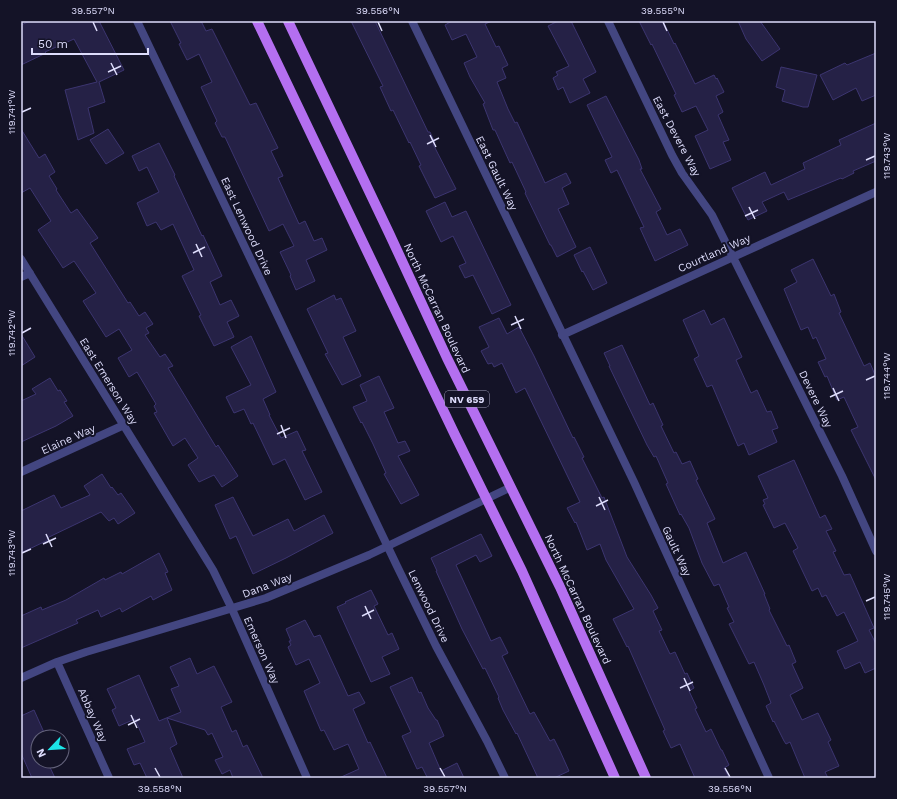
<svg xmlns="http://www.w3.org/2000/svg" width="897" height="799" font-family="'Work Sans',sans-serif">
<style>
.building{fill:#252146;stroke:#3c3570}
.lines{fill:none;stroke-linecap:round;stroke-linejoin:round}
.street{stroke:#434681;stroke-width:8}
.primary{stroke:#b46ff0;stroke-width:10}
.ticks{fill:none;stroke:#dddcfb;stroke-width:1.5}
.labels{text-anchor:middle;stroke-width:4;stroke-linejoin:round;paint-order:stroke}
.shield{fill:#141327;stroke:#a1a0bb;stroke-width:1}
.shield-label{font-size:10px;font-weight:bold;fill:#dddcfb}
.street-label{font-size:11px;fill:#dddcfb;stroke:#141327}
.neatline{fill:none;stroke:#dddcfb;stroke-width:1.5}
.ticks-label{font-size:10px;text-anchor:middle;fill:#dddcfb}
</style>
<rect width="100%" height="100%" fill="#141327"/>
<!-- building -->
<path class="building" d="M30,21H99L124,70L99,82L105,102L88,108L94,133L78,140L65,90L97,82L74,39L45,52L46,53L21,65V25Z
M170,21H201L206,31L212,29L250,105L256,103L278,148L271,151L283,176L278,178L299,224L305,221L314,241L322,238L327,250L306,260L315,281L296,290L290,276L291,275L280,252L294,246L283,224L269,231L225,137H222L215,123L217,121L201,87L212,82L199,54L187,60L179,44L181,43Z
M351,21H375L428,132H430L435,143L433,144L456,189L435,198L419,166L421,165L410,142L409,143L393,110L391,111L380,87L383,86Z
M452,21H492L485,24L496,47L499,46L508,65L502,68L506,78L497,82L508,109L515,123L517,122L545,183L566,173L571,183L562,188L569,204L558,209L576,247L557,257L551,245H550L525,193L526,192L512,162L510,163L495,130H493L483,104L485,103L470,77L464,63L477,57L466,34L452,40L445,25Z
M558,21H571L596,72L583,79L590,93L570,103L563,87L558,90L553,78L558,75L556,72L569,66L548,26Z
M639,21H663L674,44L675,43L695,84L714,75L716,79L717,78L724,92L716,96L723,112L718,115L729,140L723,142L731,160L710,169L695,136L708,130L696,106L682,112L674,95L676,94L652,44L651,45Z
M738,21H760L780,49L762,61L746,39Z
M876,53V95L862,101L856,88L833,100L820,75L845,63L847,65Z
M781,67L817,75L808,107H803L782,101L785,90L776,87Z
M606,96L639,160L642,169H640L661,209L656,212L667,235L680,229L688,245L655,261L640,228L644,227L617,170L611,173L605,160L612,157L587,105Z
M876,123V161L853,171L854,173L842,179L841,178L788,200L784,192L762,202L767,211L748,220L732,188L765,172L771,185L805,169L803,163L841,145L839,140Z
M21,129L39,158L45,154L55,172L49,176L57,189L56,190L71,213L77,209L98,238L90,243L128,303L130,302L139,316L145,312L153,324L146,328L149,333L145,335L160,357L165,354L173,366L168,368L216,447L218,445L238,476L222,487L214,475L199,482L188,465L198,458L185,438L173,446L154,413L157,412L154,406L156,404L137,372L129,377L118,358L132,350L119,329L106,337L83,301L96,293L74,261L63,268L38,230L51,221L30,188L21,193Z
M108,129L124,153L106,164L90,140Z
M159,143L175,175L174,176L202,236L203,235L222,276L210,282L220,305L231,300L239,316L227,322L234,337L214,346L199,316L201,315L182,276L194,270L173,224L161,230L156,222L147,226L137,203L159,192L147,167L139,171L132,156Z
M445,202L452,217L466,211L511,305L492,314L473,275L465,278L459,266L466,263L453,236L441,242L426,211Z
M590,247L607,283L593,290L583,271L582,272L574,255Z
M813,259L831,296L834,294L841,312L839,313L864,366L870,363L876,377V480L851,430L858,427L844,397L837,400L827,376L825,377L818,362L826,359L816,337L813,339L808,327L801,330L784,289L797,282L791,270Z
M334,295L336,300L341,298L356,331L343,337L361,376L342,385L325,354L328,353L307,309Z
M704,310L711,325L724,318L742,357L736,360L751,393L757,390L767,412L771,411L778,428L772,430L777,442L749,455L744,443L738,446L712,385L707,387L694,359L699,356L683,320Z
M499,318L507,334L519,327L534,356L573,438L574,437L584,457L582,458L602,498L604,497L607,505L627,557L651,595L658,608L653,611L662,630L659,631L670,654L675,652L685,674L687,673L694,688L689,691L697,708L695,709L706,732L711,729L721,750H722L729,765L724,768L729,778H695L680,744L671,748L663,731L665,730L650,696L628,646L627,647L613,619L634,609L606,560L600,544L587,550L576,522L575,523L567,508L580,502L525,388L516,393L502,363L494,367L492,363L488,364L481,351L489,347L479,327Z
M21,334L35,357L21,366Z
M251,336L276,392L263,399L270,415H269L281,438L297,431L306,450L302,451L322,492L305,500L285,459L273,465L253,423L251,424L244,409L234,413L226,397L251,385L231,347Z
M622,345L650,405L653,403L663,425L661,426L674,453L676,452L682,464L690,461L698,479L696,480L715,519L707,523L723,563L746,552L765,594H764L770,609L769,610L787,646L789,645L796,662L792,664L803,688L790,695L802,720L818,713L831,740L828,742L839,766L825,772L828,778H805L790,742L786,744L784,741L774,721L773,722L766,706L771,703L764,685L754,662L749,664L729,624L734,622L727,608L729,607L719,584L714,586L702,563L689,528L681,514L680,515L666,484L668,483L656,456L654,457L647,445L609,366H610L604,353Z
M379,376L394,408L384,412L398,443L405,441L410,451L398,456L419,495L401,504L384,474L386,473L373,444L362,422L361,423L353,407L367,401L360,385Z
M50,378L58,391L60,390L67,401L64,402L73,416L56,426L21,442V401L36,394L32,389Z
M794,460L820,518L825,515L832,529L826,531L836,551L833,552L844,575L850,574L874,628L869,630L876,644V668L865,673L860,662L845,669L837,651L858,641L844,612L837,616L826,595L822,597L818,588L812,591L793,551L798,548L785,523L774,528L763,505L765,504L763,500L768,498L758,476Z
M102,474L111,488L112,487L118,495L121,493L135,513L118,524L114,518L109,521L101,512L47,538L48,540L21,553V511L54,495L61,508L90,495L84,486Z
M233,497L253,536L288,519L294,531L324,515L333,533L286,558L253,574L236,536L230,539L215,505Z
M481,534L492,556L480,562L476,555L456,565L491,641L500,637L508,653L502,656L530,714L534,712L550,741L554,739L560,751L569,771L554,778H538L517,733L516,734L503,710L498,698L499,697L485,668L483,669L462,629L436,571H437L431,558Z
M159,553L168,572L165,573L172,590L153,600L151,596L122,612L120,608L101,617L98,610L76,620L78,623L21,648V616L41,607L42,610L66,600L104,578L105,580L121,572L122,574Z
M371,590L378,604L374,606L388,635L392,633L399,649L382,657L390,674L371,682L337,607L346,603L345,602Z
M305,620L314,637L320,635L348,696L359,692L365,703L353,709L368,743L370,742L387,778H339L359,769L348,744L334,750L324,730L321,731L304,691L320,683L309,659L296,665L288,647L291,645L289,641H291L286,629Z
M190,658L197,674L214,666L232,702L221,707L232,732L236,730L243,747L247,745L263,778H233L230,770L222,774L215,760L223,757L212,733L208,735L205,730L167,718L177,744L170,748L183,778H147L140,763L134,765L127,749L145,742L135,719L119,726L112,710L116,708L107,689L139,675L159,721L181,712L171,689L179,686L170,667Z
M412,677L419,693L421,692L428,708L436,720H437L444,736L429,743L441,771L457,763L464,778H425L427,777L422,767L417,769L402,736L411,732L390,687Z
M34,710L46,737H38V761H47L55,778H32L21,753V716Z"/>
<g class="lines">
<!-- street -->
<path class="street" d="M137,21L396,564L436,646L487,741L505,778
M412,21L634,482L769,778
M608,21L672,155L682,173L712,215L842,476L876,551
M21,259L213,570L232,609L307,778
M21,277L30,273
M562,335L876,192
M21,472L124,425
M57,662L109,778
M21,678L57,662L86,652L266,598L369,555L511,487"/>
<!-- primary -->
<path class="primary" d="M257,21L455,435L522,571L615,778
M288,21L389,233L447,358L560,587L646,778"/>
</g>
<!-- ticks -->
<path class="ticks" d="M93,22L97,31M378,22L382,31M663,22L667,31M111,63L117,75M108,72L121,66M22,112L31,108M430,135L436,147M427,144L439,138M866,160L875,156M749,207L755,219M745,216L758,210M196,244L202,257M193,253L205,247M515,316L521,329M511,325L524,319M22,333L31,328M866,380L875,376M833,388L839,401M830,397L843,391M281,425L286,438M277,434L290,428M599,497L605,510M596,506L608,500M46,534L52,547M43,544L56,538M22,553L31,549M866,601L875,597M365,606L371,619M362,616L374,610M684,678L690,691M680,688L693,682M131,715L137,728M128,725L140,719M155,768L160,777M440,768L445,777M725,768L730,777"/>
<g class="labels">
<!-- shield labels -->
<rect class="shield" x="445" y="391" width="44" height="16" rx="3"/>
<g class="shield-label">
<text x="467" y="403">NV 659</text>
</g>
<!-- street labels -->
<g class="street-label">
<text transform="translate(677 136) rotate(62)" y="4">East Devere Way</text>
<text transform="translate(497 173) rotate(64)" y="4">East Gault Way</text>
<text transform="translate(247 226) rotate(65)" y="4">East Lenwood Drive</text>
<text transform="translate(714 253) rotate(-24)" y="4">Courtland Way</text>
<text transform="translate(437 308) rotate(65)" y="4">North McCarran Boulevard</text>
<text transform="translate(109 381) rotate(58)" y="4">East Emerson Way</text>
<text transform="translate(816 399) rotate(64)" y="4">Devere Way</text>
<text transform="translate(68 439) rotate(-24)" y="4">Elaine Way</text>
<text transform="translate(677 551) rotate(65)" y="4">Gault Way</text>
<text transform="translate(267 585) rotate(-21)" y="4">Dana Way</text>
<text transform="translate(578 599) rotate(65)" y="4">North McCarran Boulevard</text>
<text transform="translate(429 606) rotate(64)" y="4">Lenwood Drive</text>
<text transform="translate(262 650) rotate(66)" y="4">Emerson Way</text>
<text transform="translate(93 715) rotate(66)" y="4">Abbay Way</text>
</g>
</g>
<!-- border -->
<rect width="897" height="799" fill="none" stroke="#141327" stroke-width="44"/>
<!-- north arrow -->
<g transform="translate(50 749) rotate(245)"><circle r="19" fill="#141327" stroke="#64637c"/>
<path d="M0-3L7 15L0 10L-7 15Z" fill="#1ce5e7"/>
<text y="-6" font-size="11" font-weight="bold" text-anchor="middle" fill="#dddcfb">N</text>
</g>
<!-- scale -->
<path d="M32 48v6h116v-6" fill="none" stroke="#dddcfb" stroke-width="2"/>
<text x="38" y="48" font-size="12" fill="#dddcfb" stroke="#141327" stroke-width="3" paint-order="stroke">50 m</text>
<rect x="22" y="22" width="853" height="755" class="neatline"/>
<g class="ticks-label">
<text x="93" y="14">39.557°N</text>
<text x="378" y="14">39.556°N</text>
<text x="663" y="14">39.555°N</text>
<text transform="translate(11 112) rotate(-90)" y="4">119.741°W</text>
<text transform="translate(886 156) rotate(-90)" y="4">119.743°W</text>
<text transform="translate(11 333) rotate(-90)" y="4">119.742°W</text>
<text transform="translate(886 376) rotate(-90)" y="4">119.744°W</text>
<text transform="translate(11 553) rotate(-90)" y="4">119.743°W</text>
<text transform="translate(886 597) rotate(-90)" y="4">119.745°W</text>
<text x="160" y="792">39.558°N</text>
<text x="445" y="792">39.557°N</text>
<text x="730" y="792">39.556°N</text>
</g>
</svg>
